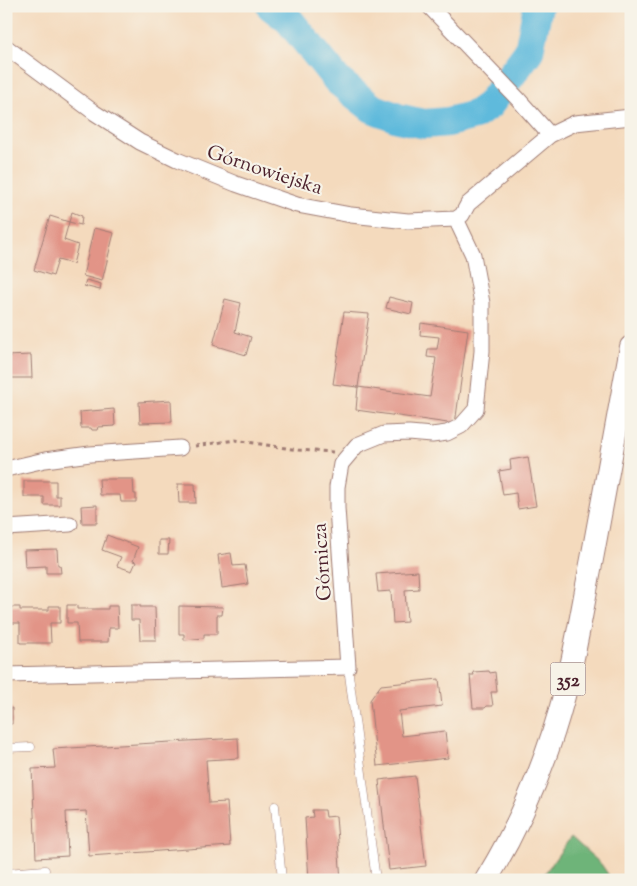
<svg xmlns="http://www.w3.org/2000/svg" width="637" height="886" font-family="'Sorts Mill Goudy',serif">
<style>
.forest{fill:#6eb479;stroke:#5c6a52}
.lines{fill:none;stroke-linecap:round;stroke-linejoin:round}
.river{stroke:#5ebadc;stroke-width:30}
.building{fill:#e29487}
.lane-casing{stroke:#9f7c74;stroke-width:9}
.street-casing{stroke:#9f7c74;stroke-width:17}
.primary-casing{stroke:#9f7c74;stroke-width:24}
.path{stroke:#9f7c74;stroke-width:3;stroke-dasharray:4 4;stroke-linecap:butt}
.lane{stroke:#fff;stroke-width:8}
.street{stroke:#fff;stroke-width:15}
.primary{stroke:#fff;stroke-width:22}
.labels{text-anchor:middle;stroke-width:4.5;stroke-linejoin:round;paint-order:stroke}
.shield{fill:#f7f3e8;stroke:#7e5f64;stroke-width:1}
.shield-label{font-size:19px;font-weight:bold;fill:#4a1f2b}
.street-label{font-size:20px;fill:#4a1f2b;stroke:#f7f3e8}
</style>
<rect width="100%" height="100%" fill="#f7f3e8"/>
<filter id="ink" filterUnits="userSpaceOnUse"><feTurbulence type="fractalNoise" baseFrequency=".02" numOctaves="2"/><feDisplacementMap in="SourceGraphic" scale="10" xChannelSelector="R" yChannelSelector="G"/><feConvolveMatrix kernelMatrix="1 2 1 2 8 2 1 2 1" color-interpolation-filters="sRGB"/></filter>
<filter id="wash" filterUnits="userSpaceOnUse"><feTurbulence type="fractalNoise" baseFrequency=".0096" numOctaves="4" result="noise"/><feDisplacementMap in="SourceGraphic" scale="20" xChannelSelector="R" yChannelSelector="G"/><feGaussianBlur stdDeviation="1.12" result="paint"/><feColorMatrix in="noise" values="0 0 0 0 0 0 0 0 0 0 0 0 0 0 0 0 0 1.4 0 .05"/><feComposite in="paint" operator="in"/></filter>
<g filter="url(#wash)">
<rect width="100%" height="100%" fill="#f4dabd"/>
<!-- forest -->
<path class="forest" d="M571,837L601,864L612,880H540Z"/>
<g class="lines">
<!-- river -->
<path class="river" d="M271,6L288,19L338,81L372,108L398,118L424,124L448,122L475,115L489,105L529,51L538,6"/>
</g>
<g id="blocks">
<!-- building -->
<path class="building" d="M72,212L82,216L81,225L69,222L64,240L78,245L73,264L58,260L53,276L34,270L50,216L69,222Z
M94,228L114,233L102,281L83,276Z
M86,280L101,284L100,290L84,286Z
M389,297L413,303L411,314L386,308Z
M225,299L241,303L235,332L251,337L246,355L213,345Z
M344,312L369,314L358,387L333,384Z
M421,323L468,330L455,424L356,410L358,387L430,397L436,358L427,357L428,349H437L439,337L420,335Z
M31,355L32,378H6V356Z
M171,400L172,422L140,423L139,402Z
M114,409L115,426L98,427L97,430H92L91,428H81L80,412Z
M528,457L536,506L518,509L516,493L503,495L499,471L511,469L510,460Z
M99,479H133L134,494H136V502H121L120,495H100Z
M24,481H56V496H60V505H44V497H24Z
M178,484H195L196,503H179Z
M97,505V523H82L81,506Z
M107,535L138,547L133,561L136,562L132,571L117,566L121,557L102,550Z
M159,540H169L168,554H159Z
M57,549L58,565H60L61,573H46V566L25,567L24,550Z
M231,553L233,566L245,565L248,584L222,588L218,555Z
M418,571L419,589L405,590L407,622L393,623L391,591L378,592L376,574Z
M67,605H77V609H108V606H117L118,628H109L108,642H78L77,623H67Z
M131,605H140V607H155L156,640H140L139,620H131Z
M49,606H60V623H50L51,643H20V623H11V607H20V610H49Z
M179,606L223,607L222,615H217V634H204V638L184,640V634H179Z
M489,671L490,673L495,672L497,692H491L493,706H487L485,708H473L470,675H474L473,672Z
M439,679L442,706L399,711L402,736L445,731L448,758L377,766L370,700L381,685Z
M12,708V724H6V709Z
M238,738L239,758L206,760L209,803L227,802L230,846L89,856L86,811L66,812L68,856L36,858L32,769L55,768L53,749Z
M415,776L426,866L389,870L379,780Z
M312,810H325L326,817L336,816L341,880H309L305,818L313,817Z"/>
</g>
</g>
<g filter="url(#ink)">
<use href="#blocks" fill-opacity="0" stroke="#9f7c74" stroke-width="1"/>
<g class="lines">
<defs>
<path id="lane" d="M348,667L376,880
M6,748L31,747
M275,806L282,880
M6,873L45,870"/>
<path id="street" d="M429,6L518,99L550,135
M6,47L95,113L140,142L177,160L236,184L297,205L351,215L408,221L456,219L462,215L468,204L550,135L575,123L631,117
M6,469L45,460L90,454L180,448
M6,528L70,524
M6,675L348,667L337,508V487L341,464L357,445L384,434L409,433L432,435L447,433L461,426L476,409L482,351V303L473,255L456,219"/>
<path id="primary" d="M486,880C521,823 547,760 564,696C576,651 583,604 592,559C605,488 618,417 631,347"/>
</defs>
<!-- lane casing -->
<use href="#lane" class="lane-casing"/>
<!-- street casing -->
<use href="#street" class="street-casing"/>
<!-- primary casing -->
<use href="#primary" class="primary-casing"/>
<!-- path -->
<path class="path" d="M195,446L235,440L298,450L333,452"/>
<!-- lane -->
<use href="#lane" class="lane"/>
<!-- street -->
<use href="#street" class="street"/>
<!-- primary -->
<use href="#primary" class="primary"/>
</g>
</g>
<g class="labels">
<!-- shield labels -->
<rect class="shield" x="550.5" y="662.5" width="35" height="33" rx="4"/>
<g class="shield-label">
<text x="568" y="686">352</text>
</g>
<!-- street labels -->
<g class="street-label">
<text transform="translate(265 169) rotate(18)" y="7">Górnowiejska</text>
<text transform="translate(321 562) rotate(-94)" y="7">Górnicza</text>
</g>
</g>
<!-- margin -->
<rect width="637" height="886" fill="none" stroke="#f7f3e8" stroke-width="25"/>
</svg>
